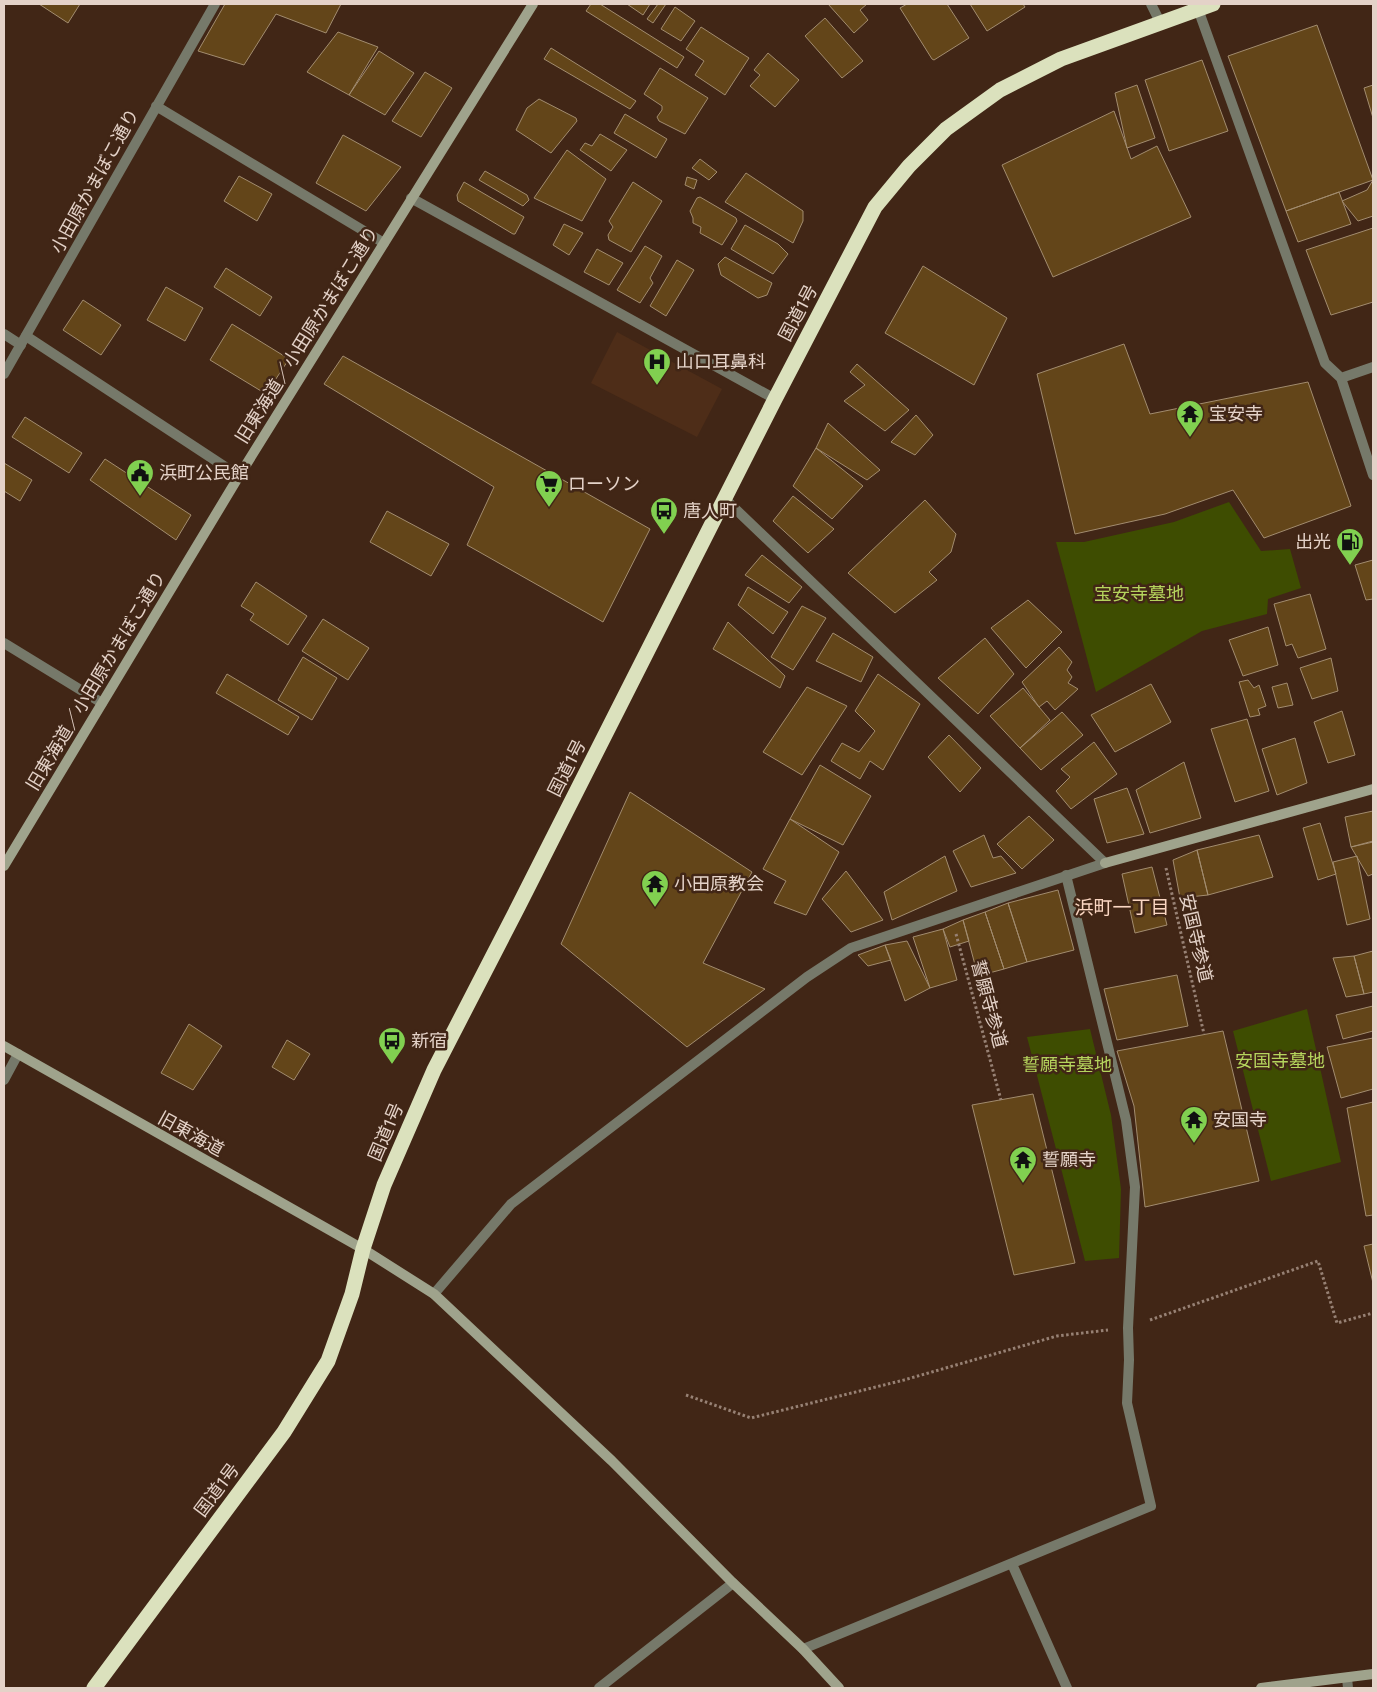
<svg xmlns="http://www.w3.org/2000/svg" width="1377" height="1692" font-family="'Fira Sans Condensed','Noto Sans JP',sans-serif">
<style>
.built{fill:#4e2d18}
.green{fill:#3e4d01}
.building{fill:#634519;stroke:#a28c6f}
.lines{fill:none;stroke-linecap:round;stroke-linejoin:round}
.path{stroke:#978174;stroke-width:3;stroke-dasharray:2.5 2.5;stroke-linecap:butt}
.lane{stroke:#76796a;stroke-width:10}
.street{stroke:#76796a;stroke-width:10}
.secondary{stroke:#9fa38c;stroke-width:10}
.highway{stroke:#dbe1bd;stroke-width:15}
.labels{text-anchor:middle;stroke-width:5;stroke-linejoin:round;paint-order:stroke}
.street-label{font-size:18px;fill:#e4d2c8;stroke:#412616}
.poi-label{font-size:18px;fill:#e4d2c8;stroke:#412616;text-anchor:start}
.park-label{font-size:18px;fill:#b5d45d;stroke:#412616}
.neighbourhood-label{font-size:19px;fill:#fad6c2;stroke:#412616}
</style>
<rect width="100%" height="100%" fill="#412616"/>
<!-- built -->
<path class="built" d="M617,332L722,389L697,437L591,383Z"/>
<!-- green -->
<path class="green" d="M1229,502L1261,551L1290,549L1301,588L1268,599L1267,614L1202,631L1096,692L1056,542H1084L1174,522Z
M1307,1009L1341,1162L1271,1181L1233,1031Z
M1090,1029L1111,1115L1121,1189L1119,1258L1085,1261L1027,1037Z"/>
<!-- building -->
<path class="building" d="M39,4H80L68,23Z
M225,4H341L326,33L276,14L244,65L198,51Z
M591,4H600L684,57L677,68L586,11Z
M627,4H650L643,15Z
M658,4H666L653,23L647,19Z
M828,4H867L860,10L868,20L854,33Z
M907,4H947L969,38L934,60L932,59L900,8Z
M970,4H1023L1025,7L987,31Z
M675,7L695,21L681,41L661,29Z
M825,18L863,61L842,78L805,36Z
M1317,25L1373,180L1286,211L1228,56Z
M701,27L749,58L725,95L695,75L704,61L686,49Z
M338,32L378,47L349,95L307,72Z
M551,48L636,101L630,109L544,59Z
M379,51L414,73L385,115L349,95Z
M768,53L799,80L775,107L750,86L760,75L754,70Z
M1202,60L1228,131L1169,151L1145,80Z
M660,68L708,98L685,134L659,121L657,117L662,110V106L644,94Z
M425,72L452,88L421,137L392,121Z
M1137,85L1155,138L1127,148L1115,93Z
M1373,85V118L1364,88Z
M539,99L576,118L577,121L551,153L516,130L527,108Z
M1114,111L1131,159L1157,146L1191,217L1053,277L1002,165Z
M625,114L667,139L656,158L614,133Z
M600,134L627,150L611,171L580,150L585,143L592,146Z
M343,135L401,167L366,211L316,183Z
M567,150L606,179L582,221L534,198Z
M700,159L717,172L709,180L692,168Z
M485,171L527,195L529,200L523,206L479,180Z
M746,173L803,211V221L793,243L725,202Z
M239,176L272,194L257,221L224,201Z
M687,177L697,180L694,189L685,185Z
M1373,180V216L1358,221L1342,201L1367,190Z
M464,182L524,217L515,234H513L458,201L457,195Z
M633,182L662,201L631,252L609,240L608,235L613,227L609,221Z
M1339,192L1351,224L1298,242L1286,211Z
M700,197L736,218L737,221L722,245L700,233L701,227L693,223V218L690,211L697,198Z
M564,224L583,233L569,255L553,245Z
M745,225L778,244L788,254L773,274L731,249Z
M1373,228V302L1331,315L1306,250Z
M645,246L662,256L650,278L653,283L640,303L617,290Z
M597,249L623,263L609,285L584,272Z
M725,257L772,283L767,295L758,298L721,275L718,264Z
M677,260L694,270L666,316L650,306Z
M923,266L1007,318L974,385L885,333Z
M226,268L272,297L260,316L214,287Z
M166,287L203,308L185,341L147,320Z
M83,300L121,325L101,355L63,330Z
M232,324L289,359L266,394L210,360Z
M1124,344L1150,414L1308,382L1351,506L1264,538L1233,490L1165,514L1075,534L1037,374Z
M343,356L650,529L603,622L467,545L494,487L324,384Z
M857,364L909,410L885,431L844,401L865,385L850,372Z
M916,415L933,435L915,455L891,442Z
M25,417L82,453L69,473L12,437Z
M828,423L880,470L867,480L816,448Z
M816,448L863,486L832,519L793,486Z
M105,459L191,515L176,540L90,480Z
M4,463L32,480L20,501L4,491Z
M793,496L834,529L808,553L773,521Z
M925,500L956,534L951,552L929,572L937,580L895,613L848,573Z
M387,511L449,544L431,576L370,542Z
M762,555L802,587L789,603L745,575Z
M1373,560V599L1366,600L1355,565Z
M256,582L307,616L288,645L250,620L254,614L241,606Z
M748,587L788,612L773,634L738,605Z
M1310,594L1326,649L1298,658L1292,644L1286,646L1274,604Z
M1028,600L1062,632L1026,668L991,628Z
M802,606L826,618L793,670L771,657Z
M323,619L369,648L348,680L302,651Z
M728,622L785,676L780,688L713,649Z
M1268,627L1278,665L1243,676L1229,640Z
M833,633L873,657L861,682L816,661Z
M985,638L1014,674L978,714L938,678Z
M1059,647L1072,662L1067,670L1072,677L1068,683L1078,689L1055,710L1047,701L1039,707L1022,682Z
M303,657L337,678L312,720L278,700Z
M1331,658L1338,691L1312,699L1300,668Z
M227,674L299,717L288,735L216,693Z
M878,674L920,704L883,770L870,761L860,779L831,761L842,743L859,752L875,731L855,711Z
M1248,680L1254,688L1259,685L1266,706L1258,709L1260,715L1250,717L1239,682Z
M1287,683L1293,705L1278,708L1272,687Z
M1151,684L1171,722L1115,752L1091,715Z
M807,687L847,706L802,775L763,752Z
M1023,688L1050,720L1020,748L990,716Z
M1342,711L1355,755L1328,763L1314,722Z
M1062,712L1083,735L1041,770L1020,748Z
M1247,719L1269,791L1235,802L1211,729Z
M949,735L981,768L960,792L928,757Z
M1295,738L1307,783L1277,795L1262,749Z
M1094,742L1117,774L1071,809L1056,791L1070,777L1061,769Z
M1184,762L1201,818L1150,833L1136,790Z
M820,765L871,796L843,845L790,819Z
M1127,788L1144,834L1107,843L1094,799Z
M630,792L752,872L703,963L765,989L687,1047L561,944Z
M1373,811V841L1351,847L1345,817Z
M1029,816L1054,840L1022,869L997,844Z
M790,819L839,852L806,915L774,903L786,881L763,869Z
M1320,823L1336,874L1318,880L1303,828Z
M984,835L993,858L1001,856L1016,873L971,887L953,851Z
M1259,835L1273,877L1208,895L1197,850Z
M1373,842V874L1368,876L1351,847Z
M1197,850L1208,895L1180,898L1173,860Z
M945,856L957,891L892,920L884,892Z
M1357,856L1370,919L1347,925L1333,862Z
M1152,867L1167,925L1135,933L1122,874Z
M846,871L883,920L851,932L822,899Z
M1058,890L1074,950L1027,962L1008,903Z
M1008,903L1027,962L1004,969L985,912Z
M985,912L1004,969L978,976L963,920Z
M963,920L969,941L950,947L943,929Z
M943,929L957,980L930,988L913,937Z
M907,941L930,988L905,1001L885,945Z
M885,945L891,960L868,966L858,955Z
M1373,951V992L1364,994L1354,956Z
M1354,956L1364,994L1346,997L1333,958Z
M1177,975L1188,1026L1117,1040L1104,989Z
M1373,1006V1031L1343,1039L1336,1015Z
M189,1024L222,1046L193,1090L161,1073Z
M1223,1031L1259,1181L1145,1207L1134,1106L1117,1051Z
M1373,1038V1089L1341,1098L1327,1047Z
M287,1040L310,1054L294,1080L272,1067Z
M1033,1094L1075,1263L1014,1275L972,1105Z
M1373,1102V1215L1366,1216L1347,1108Z
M1373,1244V1283L1364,1246Z"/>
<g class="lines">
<!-- path -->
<path class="path" d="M1166,868L1204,1034
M956,934L1001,1100
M1150,1320L1318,1261L1337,1323L1373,1313
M686,1395L751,1418L904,1380L1057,1336L1108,1330"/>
<!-- lane -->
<path class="lane" d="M1151,4L1160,22
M4,334L21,345
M26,336L239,476
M1012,1564L1067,1688
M803,1649L1151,1506L1127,1403L1129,1360L1128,1328L1135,1187L1126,1120L1066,875
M1347,1678L1348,1688
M599,1688L733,1583"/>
<!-- street -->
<path class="street" d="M1198,9L1325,363L1341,378L1373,475
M156,106L384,243
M411,198L775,399
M4,374L215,4
M1341,378L1373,367
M4,643L102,703
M4,1080L18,1054
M434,1294L511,1204L807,977L851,948L1105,863L725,499"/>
<!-- secondary -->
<path class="secondary" d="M1105,863L1373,789
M4,866L239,476L533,4
M4,1046L363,1249L434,1294L612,1461L733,1583L803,1649L839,1688
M1261,1688L1373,1674"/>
<!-- highway -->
<path class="highway" d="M94,1688L284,1432L328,1361L352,1294L363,1249L384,1185L434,1070L518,907L775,399L875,207L909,166L946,129L1000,90L1061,59L1213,4"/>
</g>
<!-- icons -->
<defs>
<symbol id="hospital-pin" viewBox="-11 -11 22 30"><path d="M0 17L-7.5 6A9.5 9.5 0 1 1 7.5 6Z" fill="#81d050" stroke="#412616"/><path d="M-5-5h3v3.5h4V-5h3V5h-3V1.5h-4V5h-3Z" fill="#111"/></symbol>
<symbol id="temple-pin" viewBox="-11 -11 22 30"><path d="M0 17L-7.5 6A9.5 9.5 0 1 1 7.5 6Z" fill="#81d050" stroke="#412616"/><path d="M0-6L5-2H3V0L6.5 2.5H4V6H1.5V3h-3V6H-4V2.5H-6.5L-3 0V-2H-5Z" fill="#111"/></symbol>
<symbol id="civic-pin" viewBox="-11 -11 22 30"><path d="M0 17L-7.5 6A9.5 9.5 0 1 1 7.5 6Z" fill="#81d050" stroke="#412616"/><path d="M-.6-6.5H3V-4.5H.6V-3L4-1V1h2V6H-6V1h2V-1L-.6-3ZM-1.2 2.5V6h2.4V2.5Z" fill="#111"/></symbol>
<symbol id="supermarket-pin" viewBox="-11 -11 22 30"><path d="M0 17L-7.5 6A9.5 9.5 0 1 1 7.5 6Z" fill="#81d050" stroke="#412616"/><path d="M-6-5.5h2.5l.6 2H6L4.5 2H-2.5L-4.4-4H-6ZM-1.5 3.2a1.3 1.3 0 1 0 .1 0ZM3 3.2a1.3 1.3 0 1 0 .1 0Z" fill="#111"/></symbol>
<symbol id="bus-pin" viewBox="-11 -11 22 30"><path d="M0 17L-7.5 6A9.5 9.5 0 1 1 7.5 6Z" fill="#81d050" stroke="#412616"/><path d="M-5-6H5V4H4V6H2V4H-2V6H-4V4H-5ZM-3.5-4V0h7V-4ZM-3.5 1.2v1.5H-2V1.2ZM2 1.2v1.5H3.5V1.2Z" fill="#111"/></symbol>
<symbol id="fuel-pin" viewBox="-11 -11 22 30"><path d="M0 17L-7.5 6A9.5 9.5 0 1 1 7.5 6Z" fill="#81d050" stroke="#412616"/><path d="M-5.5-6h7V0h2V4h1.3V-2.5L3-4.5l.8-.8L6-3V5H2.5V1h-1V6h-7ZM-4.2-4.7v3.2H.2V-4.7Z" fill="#111"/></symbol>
</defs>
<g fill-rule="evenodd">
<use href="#hospital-pin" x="641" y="346" width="32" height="43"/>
<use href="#temple-pin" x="1174" y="398" width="32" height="43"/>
<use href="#civic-pin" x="124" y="457" width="32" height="43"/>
<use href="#supermarket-pin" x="533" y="468" width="32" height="43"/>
<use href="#bus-pin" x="648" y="495" width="32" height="43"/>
<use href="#fuel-pin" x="1334" y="526" width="32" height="43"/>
<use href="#temple-pin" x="639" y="868" width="32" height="43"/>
<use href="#bus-pin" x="376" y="1025" width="32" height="43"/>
<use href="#temple-pin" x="1178" y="1104" width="32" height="43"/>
<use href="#temple-pin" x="1007" y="1144" width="32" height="43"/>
</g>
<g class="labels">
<!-- street labels -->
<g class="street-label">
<text transform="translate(95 181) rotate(-61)" y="6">小田原かまぼこ通り</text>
<text transform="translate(798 313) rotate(-62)" y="6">国道1号</text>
<text transform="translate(307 335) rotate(-58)" y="6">旧東海道／小田原かまぼこ通り</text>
<text transform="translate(96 681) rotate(-59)" y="6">旧東海道／小田原かまぼこ通り</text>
<text transform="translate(567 768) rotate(-63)" y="6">国道1号</text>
<text transform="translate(1196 938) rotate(77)" y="6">安国寺参道</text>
<text transform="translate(989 1004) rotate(75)" y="6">誓願寺参道</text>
<text transform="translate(386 1132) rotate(-67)" y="6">国道1号</text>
<text transform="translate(191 1134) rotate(29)" y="6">旧東海道</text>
<text transform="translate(217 1490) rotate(-53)" y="6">国道1号</text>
</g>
<!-- poi labels -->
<g class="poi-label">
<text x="676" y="368">山口耳鼻科</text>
<text x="1209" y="420">宝安寺</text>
<text x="159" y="479">浜町公民館</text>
<text x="568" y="490">ローソン</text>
<text x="683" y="517">唐人町</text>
<text x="1331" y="548" text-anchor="end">出光</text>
<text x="674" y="890">小田原教会</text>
<text x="411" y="1047">新宿</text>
<text x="1213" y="1126">安国寺</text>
<text x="1042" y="1166">誓願寺</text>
</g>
<!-- park labels -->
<g class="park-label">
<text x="1139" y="600">宝安寺墓地</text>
<text x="1280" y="1067">安国寺墓地</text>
<text x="1067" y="1071">誓願寺墓地</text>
</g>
<!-- neighbourhood labels -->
<g class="neighbourhood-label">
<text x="1122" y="914">浜町一丁目</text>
</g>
</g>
<!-- border -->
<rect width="1377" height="1692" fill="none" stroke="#e4d2c8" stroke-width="10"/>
</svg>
